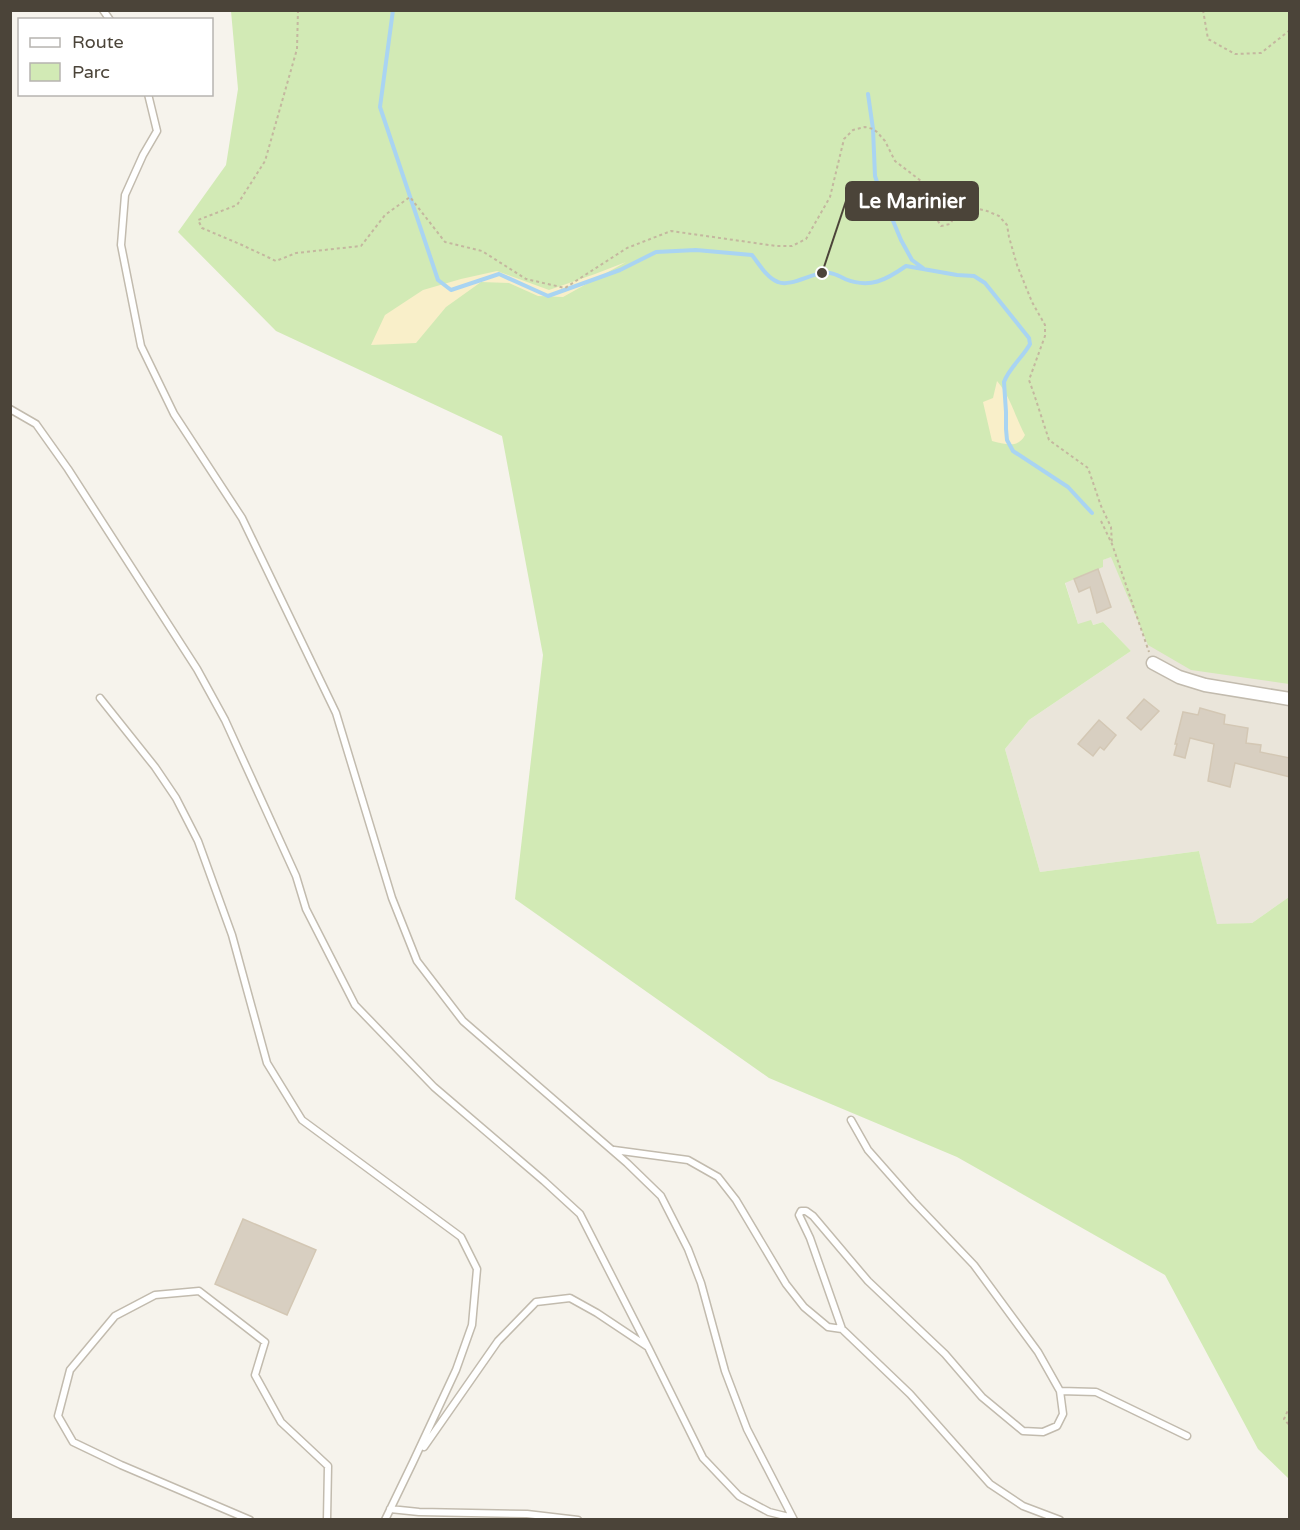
<svg xmlns="http://www.w3.org/2000/svg" width="1300" height="1530" font-family="'Varela Round',sans-serif">
<style>
.residential{fill:#eae5da}
.green{fill:#d2eab5}
.sand{fill:#f9efc9}
.lines{fill:none;stroke-linecap:round;stroke-linejoin:round}
.stream{stroke:#a9d4f2;stroke-width:4}
.building{fill:#d8cfc1;stroke:#d3c7b4;stroke-width:1.5}
.service-casing{stroke:#c2bbae;stroke-width:9}
.minor-casing{stroke:#c2bbae;stroke-width:15}
.path{stroke:#c4b79f;stroke-width:2;stroke-dasharray:3 3;stroke-linecap:butt}
.service{stroke:#fff;stroke-width:6}
.minor{stroke:#fff;stroke-width:12}
.leader{fill:none;stroke:#4b4439;stroke-width:2}
.callout-dot{fill:#4b4439;stroke:#fff;stroke-width:2}
.callout{fill:#4b4439;stroke:#4b4439;stroke-width:2}
.callout-label{font-size:20px;text-anchor:middle;font-weight:bold;fill:#fff}
</style>
<rect width="100%" height="100%" fill="#f6f3ec"/>
<!-- residential -->
<path class="residential" d="M1112,556L1289,681V897L1252,923L1217,925L1199,851L1040,872L1005,749L1029,720L1131,651L1103,622L1093,625L1078,624L1065,582L1102,567L1103,560Z"/>
<!-- green -->
<path class="green" d="M231,11H1289V684L1191,670L1148,645L1111,557L1103,560V567L1065,583L1078,624L1091,620L1093,625L1103,622L1131,651L1029,720L1005,749L1040,872L1199,851L1217,924L1252,923L1289,897V1479L1258,1449L1165,1275L957,1157L769,1078L515,899L543,655L502,436L276,331L178,232L226,165L238,89Z"/>
<!-- sand -->
<path class="sand" d="M626,262L563,297L538,296L509,283L481,282L446,307L416,343L371,345L385,315L423,290L461,279L497,271L549,290L595,274Z
M997,381C1011,397 1015,417 1025,435C1018,449 1005,444 992,441L983,402L993,398Z"/>
<g class="lines">
<!-- stream -->
<path class="stream" d="M393,10L380,107L438,280L451,290L499,274L548,296L620,270L656,252L696,250L752,255C759,264 767,278 778,282C790,287 810,274 823,273C832,272 837,275 845,279C870,289 886,280 906,266L957,275L974,276L985,283L1029,338L1030,344C1023,357 1009,368 1004,382L1006,412V429L1007,440L1013,451L1068,487L1092,513
M868,94L873,129L875,176L878,185L901,240L912,260L923,268"/>
</g>
<!-- building -->
<path class="building" d="M1098,569L1111,607L1097,613L1090,587L1079,592L1074,579Z
M1144,699L1159,711L1141,730L1127,718Z
M1200,708L1225,715L1224,724L1248,728L1246,743L1261,745L1260,752L1290,758V777L1235,763L1230,787L1208,781L1214,744L1190,738L1185,758L1174,755L1177,744H1175L1183,712L1198,715Z
M1099,720L1116,735L1104,750L1100,747L1093,756L1078,744Z
M243,1219L316,1250L287,1315L215,1284Z"/>
<g class="lines">
<defs>
<path id="service" d="M103,10L110,20
M148,94L157,131L143,155L125,195L121,245L141,346L174,414L242,518L336,713L392,898L417,961L463,1021L627,1163L661,1196L688,1249L701,1283L725,1371L747,1429L794,1520
M10,409L36,424L68,469L197,669L225,720L296,876L306,909L355,1005L434,1087L544,1181L580,1214L648,1347
M100,698L155,767L176,798L198,841L232,935L267,1063L302,1120L461,1237L477,1269L472,1325L456,1370L413,1462L385,1520
M851,1120L868,1150L913,1201L974,1265L1038,1352L1060,1391L1063,1414L1057,1426L1043,1432L1023,1431L982,1397L945,1354L868,1281L813,1216L806,1211H801L799,1215L810,1238L842,1329L910,1394L990,1484L1023,1506L1060,1520
M614,1150L688,1160L718,1177L736,1200L786,1284L804,1307L828,1327L842,1329
M1060,1391L1096,1392L1187,1436
M424,1447L498,1341L536,1302L570,1298L597,1313L648,1347L703,1458L739,1496L769,1512L793,1518
M390,1509L419,1512L527,1514L578,1520
M250,1520L121,1465L73,1442L58,1416L70,1370L115,1316L155,1295L199,1291L265,1342L255,1375L281,1422L328,1466L327,1520"/>
<path id="minor" d="M1153,663L1179,677L1205,685L1290,699"/>
</defs>
<!-- service casing -->
<use href="#service" class="service-casing"/>
<!-- minor casing -->
<use href="#minor" class="minor-casing"/>
<!-- path -->
<path class="path" d="M298,10L297,49L265,161L237,205L198,220L202,228L242,245L276,261L296,253L361,246L385,215L410,197L445,242L482,251L526,279L565,288L627,248L671,231L776,246H792L806,239L830,197L844,139L853,130L865,127L873,129L877,132L885,141L895,161L921,181L931,193L936,207L938,221L941,226L950,224L960,209L971,207L987,211L999,216L1007,225L1009,237L1017,265L1032,302L1045,325V336L1029,380L1034,394L1049,440L1088,468L1101,506L1111,527L1112,544
M1203,10L1208,39L1235,54L1261,53L1290,30
M1101,521L1112,544L1149,652
M1290,1406L1284,1419L1290,1426"/>
<!-- service -->
<use href="#service" class="service"/>
<!-- minor -->
<use href="#minor" class="minor"/>
</g>
<!-- callouts -->
<path class="leader" d="M822 273L846 201"/>
<circle class="callout-dot" cx="822" cy="273" r="6"/>
<rect class="callout" x="846" y="182" width="132" height="38" rx="6"/>
<g class="callout-label">
<text x="912" y="208">Le Marinier</text>
</g>
<!-- border -->
<rect width="1300" height="1530" fill="none" stroke="#4b4439" stroke-width="24"/>
<!-- legend -->
<rect x="18" y="18" width="195" height="78" fill="#ffffff" stroke="#b7b4b0" stroke-width="1.5"/>
<rect x="30" y="38" width="30" height="9" fill="#ffffff" stroke="#b7b4b0" stroke-width="1.5"/>
<text x="72" y="48" font-size="18" fill="#4b4439">Route</text>
<rect x="30" y="63" width="30" height="18" fill="#d2eab5" stroke="#b7b4b0" stroke-width="1.5"/>
<text x="72" y="78" font-size="18" fill="#4b4439">Parc</text>
</svg>
